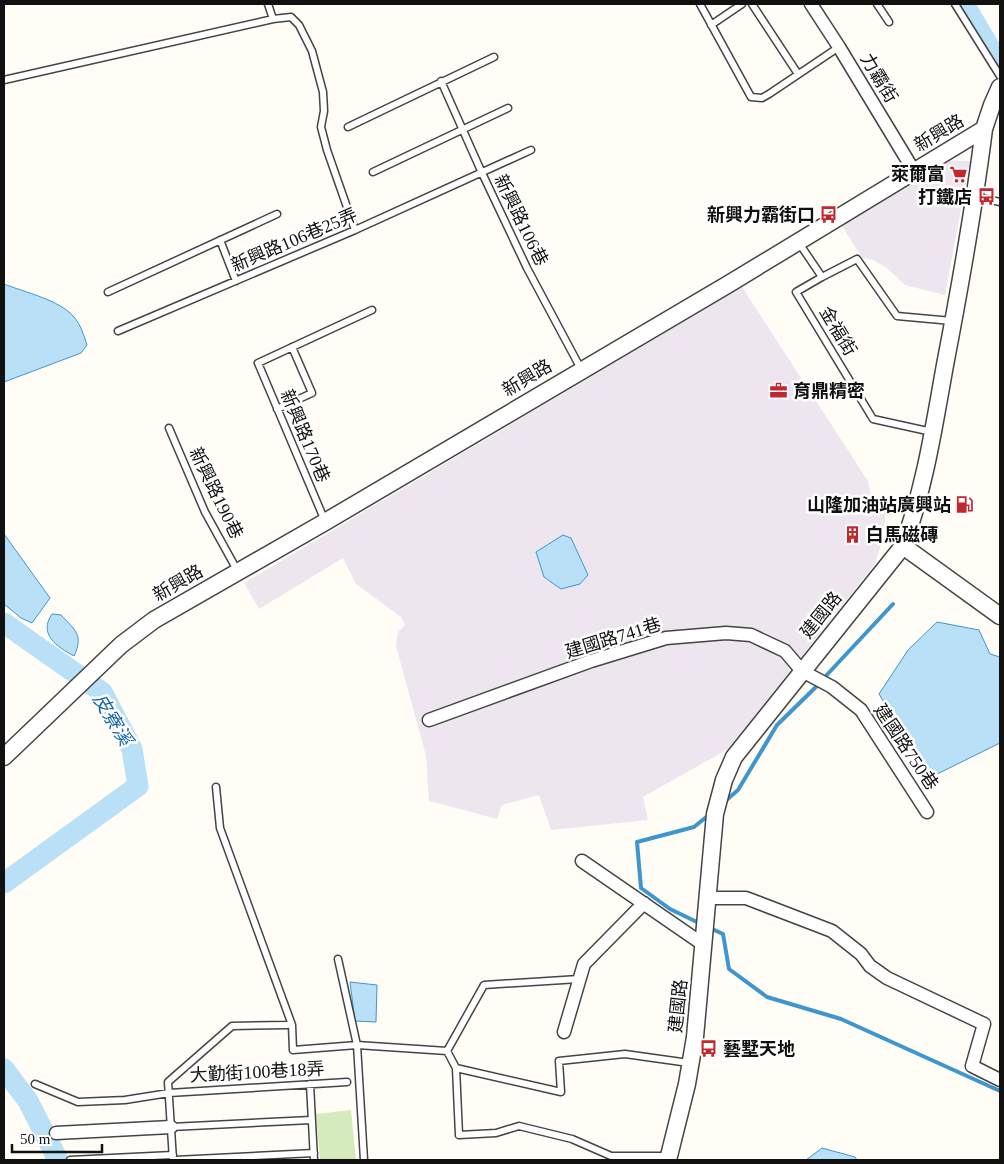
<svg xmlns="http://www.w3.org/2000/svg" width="1004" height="1164" font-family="'Times New Roman','Noto Sans TC',serif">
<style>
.industrial{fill:#eee6ef}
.green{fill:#d5ebbd}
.water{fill:#b9e0f7;stroke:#3f96cf}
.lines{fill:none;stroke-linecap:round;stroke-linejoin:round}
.stream{stroke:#3f96cf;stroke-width:4}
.river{stroke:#b9e0f7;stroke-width:21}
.service-casing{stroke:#444;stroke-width:9}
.minor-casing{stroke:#444;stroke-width:15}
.tertiary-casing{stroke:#444;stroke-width:19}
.service{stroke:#fff;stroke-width:6}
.minor{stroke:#fff;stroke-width:12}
.tertiary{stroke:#fff;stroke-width:16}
.labels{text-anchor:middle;stroke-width:5;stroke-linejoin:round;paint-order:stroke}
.street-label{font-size:18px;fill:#111;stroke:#fff}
.poi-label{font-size:18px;font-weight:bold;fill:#111;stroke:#fff;text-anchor:end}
.water-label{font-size:19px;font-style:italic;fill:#1768a6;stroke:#fff}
</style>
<rect width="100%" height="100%" fill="#fffdf5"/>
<!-- industrial -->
<path class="industrial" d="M947,161H970L945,295L905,285L887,268L873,260L862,258L842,226Z
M742,287L868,481L872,499L886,506L884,535L875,564L728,749L643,797L648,820L551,830L539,795L502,805L497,819L429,801L426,756L396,646L398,632L405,625L401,617L356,584L343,558L259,609L244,583Z"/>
<!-- green -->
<path class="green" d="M351,1110L356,1160H320L316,1114Z"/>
<!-- water -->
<path class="water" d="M4,284C24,292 60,300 74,317C81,325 84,336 87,345L81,353L4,382Z
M4,534L50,598L32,623L21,618L4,604Z
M563,535L571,538L588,575L580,584L561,589L544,577L536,552Z
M52,614L61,615C75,630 84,635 74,656C57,647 38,634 52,614Z
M937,622L979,630L990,654L1000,657V743L929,778L879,694L908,650Z
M350,982L377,985L376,1022L355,1021Z
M822,1148L855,1157L857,1160H806Z"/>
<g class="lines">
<!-- stream -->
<path class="stream" d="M823,679L893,604
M723,803L738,790L777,725L820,683
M701,924L670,909L641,888L637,842L694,827L710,814
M710,928L723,934L729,969L767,997L841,1019L1000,1091"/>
<!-- river -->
<path class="river" d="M964,4L997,60L1000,63
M4,623L102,692L132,749L138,786L4,883
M4,1069L28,1101L58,1160"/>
<defs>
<path id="service" d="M268,4L273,19
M700,4L751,97L762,98L769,94L839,47
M752,4L798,74
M877,4L889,22
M955,4L1000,76
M711,25L742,4
M4,80L273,19L291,17L299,25L312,51L323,92L324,111L321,127L327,150L355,230
M441,81L482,173L527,268L581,369
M348,127L494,57
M373,172L508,108
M976,197L1000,202
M220,240L236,281
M799,243L822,277
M108,292L277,214
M118,331L355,230L531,150
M277,409L312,393L292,347
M169,428L205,512L237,570
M932,432L873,419L796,292L822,277L857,259L897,316L952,321
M325,521L258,363L372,310
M216,787L220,828L292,1025L293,1050L357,1045L447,1051L484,985L579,979
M338,959L357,1045L364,1160
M447,1051L456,1068L459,1135L496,1133L519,1126L572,1139L611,1156H668
M456,1068L561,1092L559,1061L625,1054L689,1063
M35,1084L78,1102L125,1100L169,1093L347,1082
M310,1084L314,1160
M171,1127L311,1120
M70,1160L173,1155
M173,1160L168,1082L232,1026L287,1025
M175,1160L314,1153"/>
<path id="minor" d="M811,4L839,47L914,171
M429,720L591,661L666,638L726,633L751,635L785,651L802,671L832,687L861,710L927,812
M582,861L704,945
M708,898H746L832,931L861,954L870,966L887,978L984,1024L972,1066L1000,1080
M564,1032L584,964L644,903
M56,1133L171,1127"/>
<path id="tertiary" d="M903,546L1000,616
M4,757L121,645L154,620L325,522L727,285L984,129
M668,1160L687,1084L695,1037L715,814L724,780L734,757L903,546C925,487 934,426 945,365C960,287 974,208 984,129L992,105L1000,87"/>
</defs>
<!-- service casing -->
<use href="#service" class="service-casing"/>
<!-- minor casing -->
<use href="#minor" class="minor-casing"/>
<!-- tertiary casing -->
<use href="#tertiary" class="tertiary-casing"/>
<!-- service -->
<use href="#service" class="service"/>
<!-- minor -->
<use href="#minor" class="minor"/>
<!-- tertiary -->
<use href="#tertiary" class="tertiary"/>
</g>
<!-- icons -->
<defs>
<symbol id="supermarket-bare" viewBox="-9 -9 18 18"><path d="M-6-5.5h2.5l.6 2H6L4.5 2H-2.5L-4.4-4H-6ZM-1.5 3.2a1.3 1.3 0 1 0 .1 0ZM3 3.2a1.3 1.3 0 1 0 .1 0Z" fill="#c4262e" stroke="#fff" stroke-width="2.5" paint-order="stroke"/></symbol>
<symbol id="bus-bare" viewBox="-9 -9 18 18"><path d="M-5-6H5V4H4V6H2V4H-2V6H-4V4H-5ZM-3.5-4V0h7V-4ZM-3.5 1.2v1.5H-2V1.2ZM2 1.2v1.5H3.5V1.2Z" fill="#c4262e" stroke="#fff" stroke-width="2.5" paint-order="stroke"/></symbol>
<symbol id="office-bare" viewBox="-9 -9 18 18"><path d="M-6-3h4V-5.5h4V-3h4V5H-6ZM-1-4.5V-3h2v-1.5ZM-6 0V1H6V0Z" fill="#c4262e" stroke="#fff" stroke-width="2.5" paint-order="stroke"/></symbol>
<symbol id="fuel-bare" viewBox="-9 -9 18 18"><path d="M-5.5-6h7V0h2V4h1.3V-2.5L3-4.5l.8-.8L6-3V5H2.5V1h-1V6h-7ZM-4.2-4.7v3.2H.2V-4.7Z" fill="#c4262e" stroke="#fff" stroke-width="2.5" paint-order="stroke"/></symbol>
<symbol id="building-bare" viewBox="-9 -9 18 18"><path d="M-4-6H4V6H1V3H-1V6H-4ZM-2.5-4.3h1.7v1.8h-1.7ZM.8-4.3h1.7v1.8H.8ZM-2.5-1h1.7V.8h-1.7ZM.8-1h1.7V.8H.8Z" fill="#c4262e" stroke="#fff" stroke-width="2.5" paint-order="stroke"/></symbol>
</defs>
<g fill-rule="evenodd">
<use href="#supermarket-bare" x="946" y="162" width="25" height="25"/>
<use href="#bus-bare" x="974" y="184" width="25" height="25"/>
<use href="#bus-bare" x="816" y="202" width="25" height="25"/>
<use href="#office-bare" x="766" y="378" width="25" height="25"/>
<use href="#fuel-bare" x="952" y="492" width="25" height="25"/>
<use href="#building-bare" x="840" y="522" width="25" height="25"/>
<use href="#bus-bare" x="696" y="1036" width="25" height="25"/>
</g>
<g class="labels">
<!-- street labels -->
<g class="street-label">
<text transform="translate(879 78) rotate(59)" y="6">力霸街</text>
<text transform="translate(939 133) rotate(-31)" y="6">新興路</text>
<text transform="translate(521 220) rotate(64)" y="6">新興路106巷</text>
<text transform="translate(294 240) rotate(-23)" y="6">新興路106巷25弄</text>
<text transform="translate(838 331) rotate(59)" y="6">金福街</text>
<text transform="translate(527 378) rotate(-31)" y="6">新興路</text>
<text transform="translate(305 436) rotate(67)" y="6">新興路170巷</text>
<text transform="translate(216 493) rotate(64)" y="6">新興路190巷</text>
<text transform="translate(178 583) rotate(-30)" y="6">新興路</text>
<text transform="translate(821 615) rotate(-51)" y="6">建國路</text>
<text transform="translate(613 638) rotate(-17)" y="6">建國路741巷</text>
<text transform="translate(906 747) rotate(56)" y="6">建國路750巷</text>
<text transform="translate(678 1006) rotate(-84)" y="6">建國路</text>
<text transform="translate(257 1072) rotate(-3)" y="6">大勤街100巷18弄</text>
</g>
<!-- poi labels -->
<g class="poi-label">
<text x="945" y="180">萊爾富</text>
<text x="972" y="203">打鐵店</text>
<text x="815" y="221">新興力霸街口</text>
<text x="793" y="397" text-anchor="start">育鼎精密</text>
<text x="951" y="511">山隆加油站廣興站</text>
<text x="866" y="541" text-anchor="start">白馬磁磚</text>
<text x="723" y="1055" text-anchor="start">藝墅天地</text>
</g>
<!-- water labels -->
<g class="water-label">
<text transform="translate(113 719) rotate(59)" y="7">皮寮溪</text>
</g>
</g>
<!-- border -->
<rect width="1004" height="1164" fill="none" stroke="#111111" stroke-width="10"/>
<!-- scale -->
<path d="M12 1144v8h90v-8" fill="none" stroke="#111111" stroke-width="2.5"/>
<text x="20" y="1144" font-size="15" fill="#111111" stroke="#ffffff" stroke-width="4" paint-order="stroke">50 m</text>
</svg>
